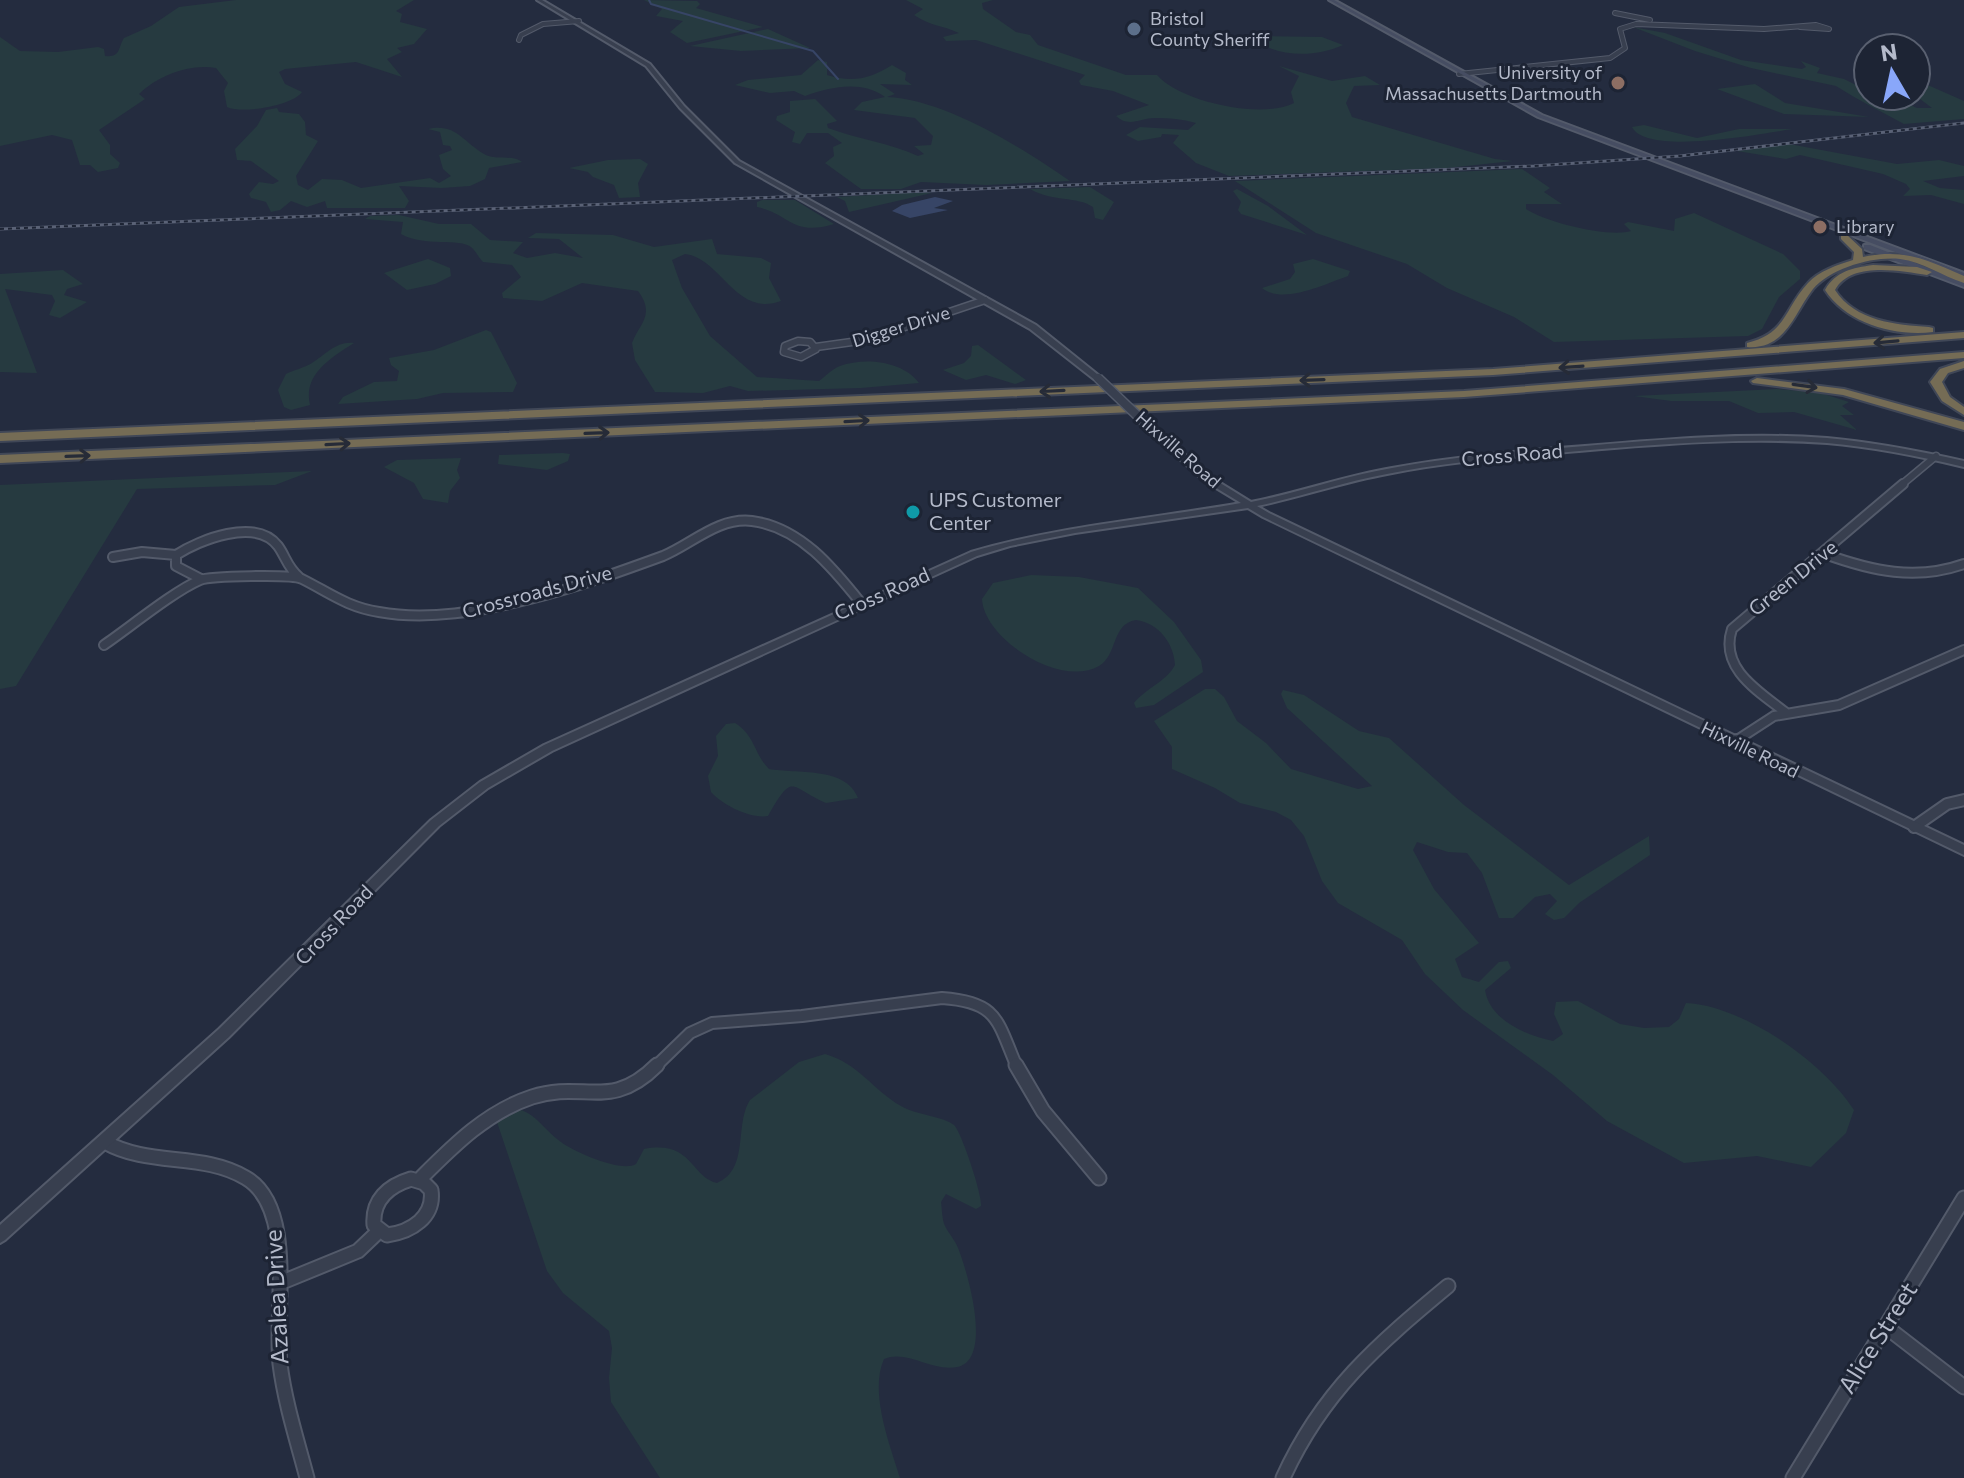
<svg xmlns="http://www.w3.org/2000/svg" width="1964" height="1478" font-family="Commissioner,sans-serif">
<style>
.green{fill:#263a40}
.water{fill:#374566}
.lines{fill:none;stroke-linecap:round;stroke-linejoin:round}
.stream{stroke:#374566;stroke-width:2}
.minor-far4-casing{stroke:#535a6a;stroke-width:6}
.minor-far3-casing{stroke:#535a6a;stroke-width:9}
.minor-far2-casing{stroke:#535a6a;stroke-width:12}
.minor-far1-casing{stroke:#535a6a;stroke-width:14}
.minor-casing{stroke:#535a6a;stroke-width:17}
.tertiary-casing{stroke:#535a6a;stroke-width:4}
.secondary-casing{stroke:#535a6a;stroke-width:4}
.motorway-casing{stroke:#404757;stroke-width:4}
.minor-far4{stroke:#383f4f;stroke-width:4}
.minor-far3{stroke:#383f4f;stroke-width:6}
.minor-far2{stroke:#383f4f;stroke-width:8}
.minor-far1{stroke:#383f4f;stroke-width:10}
.minor{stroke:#383f4f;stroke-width:13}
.tertiary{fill:#383f4f;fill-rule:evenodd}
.secondary{fill:#464d62;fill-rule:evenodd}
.motorway{fill:#756c55;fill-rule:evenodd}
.rail-casing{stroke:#5a6276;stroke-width:3}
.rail{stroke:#1d2434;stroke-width:2;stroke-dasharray:4;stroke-linecap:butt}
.tertiary-bridge-casing{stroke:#535a6a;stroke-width:11;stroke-linecap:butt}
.tertiary-bridge{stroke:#383f4f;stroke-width:8}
.oneway{stroke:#262b37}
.service-dot{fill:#5c6f8a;stroke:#1d2434;stroke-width:3}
.education-dot{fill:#8d6e63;stroke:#1d2434;stroke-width:3}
.culture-dot{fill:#0f9aa8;stroke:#1d2434;stroke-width:3}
.labels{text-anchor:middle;stroke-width:6;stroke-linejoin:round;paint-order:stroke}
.far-poi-label{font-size:18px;fill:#b4baca;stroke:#1d2434;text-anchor:start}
.far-street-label{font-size:18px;fill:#b4baca;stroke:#1d2434}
.street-label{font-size:20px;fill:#b4baca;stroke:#1d2434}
.poi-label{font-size:20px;fill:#b4baca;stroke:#1d2434;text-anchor:start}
.near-street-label{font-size:24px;fill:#b4baca;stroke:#1d2434}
</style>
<rect width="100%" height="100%" fill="#242c3f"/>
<!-- green -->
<path class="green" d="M236,0H414L396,11L402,14L400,22L427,29L414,44L397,48L402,52L387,59L402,77L356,62L285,69L279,72L285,84L302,92C292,106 242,114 227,107L224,91L228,83L216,68C190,63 157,76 139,94L145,99L99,130L110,145V154L120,163L118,168L98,172L90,165H80L72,140L52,135L0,146V37L20,51L58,52L98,47L104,49L105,56C121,58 118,47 124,38L151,26L179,7Z
M644,0L697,1L700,4L696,8L763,27L687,43L670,32L683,21L656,16L662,9Z
M906,0H993L982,3L983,9L1016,32L1030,35L1038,45L1126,75H1157C1179,101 1261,120 1294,103L1291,92L1299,76L1279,66L1332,81L1365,76L1380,85L1354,86L1346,103L1352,117L1495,159L1513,161L1447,168L1229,176L1196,163L1173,143L1179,135L1162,134L1161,137L1138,141L1126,135L1140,127L1188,130L1196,123C1183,119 1168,118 1155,118C1140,118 1129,128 1116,116L1149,105L1113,91L1081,85L1079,81L1085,75L976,40L946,41L943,37L959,33C942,25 930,26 914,15L923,9Z
M1633,27L1665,33L1741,60L1802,69L1806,67L1801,61L1820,68L1817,73L1844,79L1868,91V96H1889L1917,108H1932L1916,96V85L1930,86L1964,101V119L1904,124C1882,112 1858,100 1836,86L1751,68L1695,51Z
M768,29L810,48L741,51L690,46Z
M1250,36L1322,37L1343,45C1315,58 1274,58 1250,36Z
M818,60L827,62V75C852,83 870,79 892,65L906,73L905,80L912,85L880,84L895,94L887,97C944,99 1023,148 1070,181L986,185L921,182L901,189H861L825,163L834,156L833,147L842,143L828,133H807L800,144L792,142L795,132L776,120L777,116L790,112V101L815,99L837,121L827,124L828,128C857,139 890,143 918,156L924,154L914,146L931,145L933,136L915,118L854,110L862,102L885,97C861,80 831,87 805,96L794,91L770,93L735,85L748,80L801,75Z
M1755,84L1785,103L1869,117L1784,114L1717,89Z
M277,108L279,112L299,114L305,122L306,135L318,141L296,176L298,185L308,190L322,179L342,180L361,188L430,178L439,183L451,176L443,169L439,155L452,150L450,146L443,145L440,132L428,129C456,123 463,142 484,154C496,161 512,154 522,162L489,168L485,179L470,186L442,188L399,186L409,201L405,208H327L325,201L307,207L291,201L280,210L271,212L266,202L251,198L249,194L259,182L273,184L279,181L251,161L237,160L235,149L257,126L266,110Z
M1644,125L1697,138L1739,129H1792C1762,134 1646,156 1632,127Z
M1789,144L1897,164L1939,160L1964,166V176L1923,181L1940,188L1964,190V204L1931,195L1903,196L1910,189L1906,184L1883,174L1800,155L1786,159L1737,151Z
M640,159L648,164L638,183L640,197L619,198L614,185L593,177L588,172L569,168L608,160Z
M1522,169L1550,188L1544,192L1562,204H1526V209C1545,222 1609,238 1631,231L1624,224L1628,222L1674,231L1675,219L1694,213L1783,254L1800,271V279L1779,297L1762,329L1748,336L1554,342L1514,317L1447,288L1407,264L1316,233L1235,181Z
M1090,187L1114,202L1103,220L1095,218L1093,207C1077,196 1052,202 1030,189Z
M1237,189L1268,206L1307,235L1241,214L1238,210L1241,202L1233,191Z
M922,192L932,193L849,212L845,201L837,197Z
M762,200H795L834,224C792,237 789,213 757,207V202Z
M399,215L439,224H471L490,240L523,242L513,253L527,258L555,253L583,258L559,239L528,238L536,233L613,235L654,247L712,239L717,254L761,258L771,263L769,278L781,301C736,318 721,258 685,254L672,260L682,288L710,336L757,377L819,381C826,376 832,369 840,366C865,357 903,361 919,383L861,388L748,391L730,386L703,393L655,392L635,360L632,343C639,324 656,315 638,291L582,283L542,301L503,298L502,293L521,277L512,265L483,262C478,257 476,251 471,247C460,238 424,247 401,234L403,222L365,219L370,216Z
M428,259L450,268L451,276L435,284L407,290L384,273Z
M1313,259L1350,271L1348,276C1325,284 1283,305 1262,288L1290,279L1295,272L1293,264Z
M63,270L83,284L67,289L64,295L87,302L60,318L49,315L55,301L52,295L5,289L37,373L0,372V274Z
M486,330L491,332L517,383L513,392L443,393L417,399L338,404L343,397L374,382L397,381L399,371L391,365L389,358L434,350Z
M354,343C329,359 303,375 310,405L291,410L284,407L278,390L286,374C294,370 304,368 312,363C325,355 336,341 354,343Z
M978,345L1026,380L1015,384L986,375L966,380L943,370L964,363L971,356L972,346Z
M1777,389L1821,393L1849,402L1842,406L1854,415H1840L1857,430L1794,412L1758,413L1729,401H1671L1634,396Z
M563,453L570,454L568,461L547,470L498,464L499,455Z
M461,458L457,470L460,478L450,491L448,503L423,499L414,483L384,467L397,460Z
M312,471L275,485L137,489L16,686L0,689V485Z
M1031,575L1079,577L1138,588L1174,622L1201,660L1203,672L1154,705L1136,708L1134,703C1146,688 1166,682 1175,665C1174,644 1159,623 1136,620C1111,624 1118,655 1099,666C1060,688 984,639 982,599L993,583Z
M1205,689H1215L1224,697L1237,721L1266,743L1291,769L1358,789L1372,786L1287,708L1281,694L1283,690L1304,695L1359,731L1389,738L1464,805L1569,885L1649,836L1650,855L1579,903L1564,918L1554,920L1545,914L1557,901L1550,894L1535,897L1513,918H1499L1482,873L1467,853L1448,852L1417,842L1413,850L1434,889L1479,943L1455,959L1462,977L1479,982L1499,962L1508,961L1511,968L1485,990C1490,1020 1525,1035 1553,1041L1563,1034L1554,1014L1556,1002L1578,1001L1620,1024L1644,1028L1669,1027L1679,1019L1686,1003C1744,1006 1823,1062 1854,1110L1846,1133L1811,1167L1757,1156L1684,1163L1607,1121L1553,1075L1463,1010L1425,974L1402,940L1338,903L1322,881L1304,836L1291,820L1276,812L1240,803L1215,788L1172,769V747L1154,721Z
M735,723C755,735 754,754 769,769C796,774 846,766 858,798L826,803C790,788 794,770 768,816C750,819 723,805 711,792L708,776L718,756L716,736L726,724Z
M825,1054C858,1063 873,1090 901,1106C915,1115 943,1116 954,1125C961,1131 983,1196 981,1206L976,1209L946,1194L941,1202C942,1209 942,1220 945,1226C949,1234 955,1240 958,1248C967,1270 994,1360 957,1367C932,1372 907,1349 884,1359C869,1392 890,1445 900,1478H660L611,1402L609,1378L612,1348L609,1331L563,1293L547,1271L497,1122L498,1111C529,1100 540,1127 561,1142C574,1152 622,1173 636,1164L644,1149C693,1140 690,1177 717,1183C750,1169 734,1125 750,1100L799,1062Z"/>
<!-- water -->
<path class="water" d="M935,197L953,201L934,208L948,210L910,218L892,211L902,205Z"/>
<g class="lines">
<!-- stream -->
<path class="stream" d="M649,0L651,4L813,51L838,79"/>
<defs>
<path id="minor-far4" d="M1615,13L1650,20
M519,40L521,35L543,24L579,21
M1459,74L1610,58L1625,48L1620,29L1636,24L1764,29L1816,25L1829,29L1800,27"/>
<path id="minor-far3" d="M798,341L810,342L816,349L801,357L784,352L785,346Z
M816,347L866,340L985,300
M1900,486L1936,456"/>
<path id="minor-far2" d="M1825,554C1872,571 1916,581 1964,564
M113,557L142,552L176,555
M201,579L176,566V555C199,540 256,517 278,546C286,557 287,567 299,577
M104,645C129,628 174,591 200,580C210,576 293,574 302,579C330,593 347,607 379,612C428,621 482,611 530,599C575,588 619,572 663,556C692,544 718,517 752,521C800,527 833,568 861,603
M1785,712C1758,691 1719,668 1732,629L1903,484
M1734,742L1774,716L1839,705L1964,650"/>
<path id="minor-far1" d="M1734,742L1737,740
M1914,827L1947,804L1964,800
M655,1067L690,1033L712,1023L802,1016L942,998C999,1002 997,1021 1017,1067"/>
<path id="minor" d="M1016,1065L1043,1111L1099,1178
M105,1142C149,1167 203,1152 246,1178C297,1208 274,1314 280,1364C285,1403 297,1440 307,1478
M411,1179L424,1183L431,1190C435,1217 411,1232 387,1235L374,1225C372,1200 388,1186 411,1179Z
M419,1180C452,1147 486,1112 532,1097C584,1080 610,1112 657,1065
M280,1283L358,1251L379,1231
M1885,1326L1964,1387
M1283,1478C1322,1392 1377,1345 1448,1286
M1793,1478L1964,1198"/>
<path id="tertiary" d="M537,0H542L650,64L684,106L739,161L1036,325L1102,378L1095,380L1030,329L735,163L680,108L646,66Z
M1141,420H1147L1209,476L1251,502C1298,493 1344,476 1392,468C1456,456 1520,451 1585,446C1665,439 1746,432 1827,438C1873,442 1919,451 1964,461V467C1919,456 1873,447 1827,443C1745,437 1661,444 1579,451C1515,457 1450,461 1387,474C1343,482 1301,497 1257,506L1269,513L1964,845V855L1263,517L1248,508L1075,533L1010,546L977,556L552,751L488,788L439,826L229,1037L5,1240L0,1243V1225L219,1029L431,820L480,782L544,745L971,552C1059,526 1150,519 1241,503L1203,480L1141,424Z"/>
<path id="secondary" d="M1329,0H1334L1542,115L1964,273V278L1538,117Z
M1864,245H1870L1964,282V287L1864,249Z"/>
<path id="motorway" d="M1841,235H1847L1862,249L1863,257C1904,248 1927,260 1964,276V283C1942,276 1923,262 1900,259C1873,256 1831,268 1813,289C1794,313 1786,350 1747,347V343C1787,333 1784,309 1808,283C1819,271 1837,265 1853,260L1854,252L1841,239Z
M1873,265L1917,267L1932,272L1927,275C1900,271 1851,261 1835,290C1855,321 1896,325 1929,327L1933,328V332C1895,337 1846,323 1825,290C1836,271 1852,268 1873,265Z
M1964,332V338L1493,375L0,441V433L1493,369Z
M1964,352V358L1464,397L0,463V455L1464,391Z
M1964,361V368L1948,373L1942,382L1950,397L1964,407V415L1942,401L1930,382L1940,369Z
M1757,378L1844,389L1964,422V430L1843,395L1753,383L1751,381Z"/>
</defs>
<!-- minor-far4 casing -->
<use href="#minor-far4" class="minor-far4-casing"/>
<!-- minor-far3 casing -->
<use href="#minor-far3" class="minor-far3-casing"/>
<!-- minor-far2 casing -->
<use href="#minor-far2" class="minor-far2-casing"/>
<!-- minor-far1 casing -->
<use href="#minor-far1" class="minor-far1-casing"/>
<!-- minor casing -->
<use href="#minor" class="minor-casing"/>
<!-- tertiary casing -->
<use href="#tertiary" class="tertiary-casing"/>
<!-- secondary casing -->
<use href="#secondary" class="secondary-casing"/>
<!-- motorway casing -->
<use href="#motorway" class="motorway-casing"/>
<!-- minor-far4 -->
<use href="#minor-far4" class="minor-far4"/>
<!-- minor-far3 -->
<use href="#minor-far3" class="minor-far3"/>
<!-- minor-far2 -->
<use href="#minor-far2" class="minor-far2"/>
<!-- minor-far1 -->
<use href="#minor-far1" class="minor-far1"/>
<!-- minor -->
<use href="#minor" class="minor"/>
<!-- tertiary -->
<use href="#tertiary" class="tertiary"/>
<!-- secondary -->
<use href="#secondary" class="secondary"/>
<!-- motorway -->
<use href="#motorway" class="motorway"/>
<defs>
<path id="rail" d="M0,229L1534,166L1680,156L1964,123"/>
</defs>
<!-- rail casing -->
<use href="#rail" class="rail-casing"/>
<!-- rail -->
<use href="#rail" class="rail"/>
<defs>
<path id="tertiary-bridge" d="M1098,378L1144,422"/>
</defs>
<!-- tertiary-bridge casing -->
<use href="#tertiary-bridge" class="tertiary-bridge-casing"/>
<!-- tertiary-bridge -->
<use href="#tertiary-bridge" class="tertiary-bridge"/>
</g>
<!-- one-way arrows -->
<defs><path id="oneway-shaft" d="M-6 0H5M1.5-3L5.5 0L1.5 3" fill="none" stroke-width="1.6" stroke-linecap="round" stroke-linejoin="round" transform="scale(2)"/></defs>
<g class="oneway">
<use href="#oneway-shaft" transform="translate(1886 342) rotate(175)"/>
<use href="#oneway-shaft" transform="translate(1571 367) rotate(176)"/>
<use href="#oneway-shaft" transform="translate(1312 380) rotate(178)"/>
<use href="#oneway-shaft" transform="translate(1805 386) rotate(8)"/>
<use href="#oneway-shaft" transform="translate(1052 391) rotate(177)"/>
<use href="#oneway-shaft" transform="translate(857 421) rotate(-3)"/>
<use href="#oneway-shaft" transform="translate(597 433) rotate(-2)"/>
<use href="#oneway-shaft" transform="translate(338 444) rotate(-3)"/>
<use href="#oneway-shaft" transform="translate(78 456) rotate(-2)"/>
</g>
<!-- markers -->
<circle class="service-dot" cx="1134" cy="29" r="8"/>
<g class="education-dot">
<circle cx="1618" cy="83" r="8"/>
<circle cx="1820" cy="227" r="8"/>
</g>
<circle class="culture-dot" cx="913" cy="512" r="8"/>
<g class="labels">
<!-- far-poi labels -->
<g class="far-poi-label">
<text x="1150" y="25">Bristol<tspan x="1150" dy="21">County Sheriff</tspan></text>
<text x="1602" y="79" text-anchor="end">University of<tspan x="1602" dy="21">Massachusetts Dartmouth</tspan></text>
<text x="1836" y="233">Library</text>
</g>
<!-- far-street labels -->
<g class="far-street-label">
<text transform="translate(901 327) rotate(-17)" y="6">Digger Drive</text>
<text transform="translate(1178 450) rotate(41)" y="6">Hixville Road</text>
<text transform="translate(1750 750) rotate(26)" y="6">Hixville Road</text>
</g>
<!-- street labels -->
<g class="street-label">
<text transform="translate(1512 455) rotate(-5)" y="7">Cross Road</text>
<text transform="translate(1793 578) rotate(-39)" y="7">Green Drive</text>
<text transform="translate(537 592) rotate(-15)" y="7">Crossroads Drive</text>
<text transform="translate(882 594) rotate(-24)" y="7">Cross Road</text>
<text transform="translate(334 925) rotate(-46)" y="7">Cross Road</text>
</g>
<!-- poi labels -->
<g class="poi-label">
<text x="929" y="507">UPS Customer<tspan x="929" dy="23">Center</tspan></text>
</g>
<!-- near-street labels -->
<g class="near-street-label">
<text transform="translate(277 1297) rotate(-93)" y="8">Azalea Drive</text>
<text transform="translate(1878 1338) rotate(-58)" y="8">Alice Street</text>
</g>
</g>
<!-- north arrow -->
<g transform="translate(1892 72) rotate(351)"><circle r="38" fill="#1d2434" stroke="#596070" stroke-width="2"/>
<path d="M0-6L14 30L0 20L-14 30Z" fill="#89a7fa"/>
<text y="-12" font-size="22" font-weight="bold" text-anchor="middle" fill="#b4baca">N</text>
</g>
</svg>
